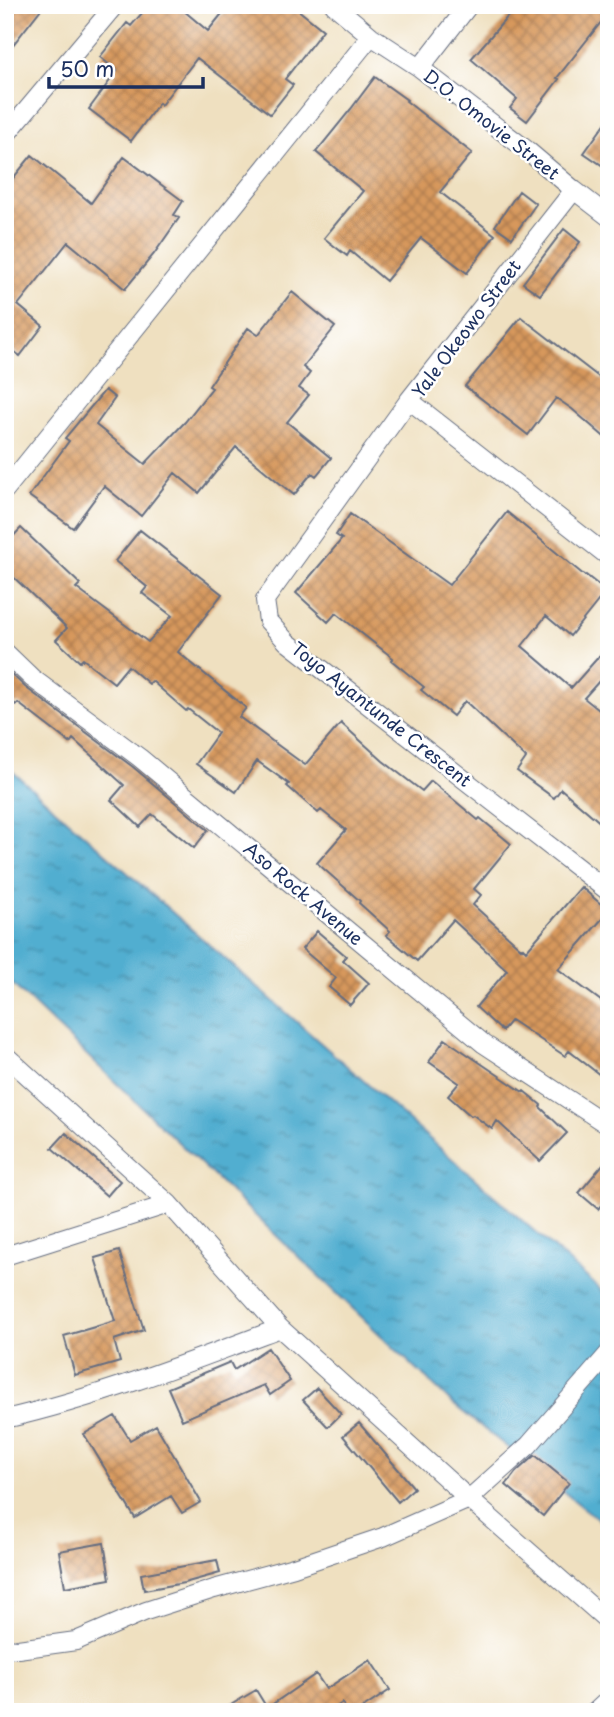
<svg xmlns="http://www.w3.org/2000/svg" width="614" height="1717" font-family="'Playpen Sans',sans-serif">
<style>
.water{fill:url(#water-ripples);stroke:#366e97;stroke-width:2}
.building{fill:url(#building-cross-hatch)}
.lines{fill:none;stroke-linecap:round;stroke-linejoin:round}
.minor-casing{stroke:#656d80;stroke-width:20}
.minor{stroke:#fff;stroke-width:18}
.labels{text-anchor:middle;stroke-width:5;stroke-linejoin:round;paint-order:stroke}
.street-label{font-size:18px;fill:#1b2f5e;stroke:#fff}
</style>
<defs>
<pattern id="water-ripples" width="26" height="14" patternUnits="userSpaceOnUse" patternTransform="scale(1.75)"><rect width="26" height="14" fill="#51aed0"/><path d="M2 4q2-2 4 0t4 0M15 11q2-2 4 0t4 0" fill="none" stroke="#428eac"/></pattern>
<pattern id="building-cross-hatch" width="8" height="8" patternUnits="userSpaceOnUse" patternTransform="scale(1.75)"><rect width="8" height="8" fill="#d7985c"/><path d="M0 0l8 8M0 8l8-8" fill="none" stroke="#ae7c4f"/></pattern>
</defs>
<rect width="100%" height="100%" fill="#fff"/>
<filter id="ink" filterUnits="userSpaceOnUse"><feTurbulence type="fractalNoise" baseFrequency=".0143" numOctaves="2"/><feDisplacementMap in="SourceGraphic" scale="14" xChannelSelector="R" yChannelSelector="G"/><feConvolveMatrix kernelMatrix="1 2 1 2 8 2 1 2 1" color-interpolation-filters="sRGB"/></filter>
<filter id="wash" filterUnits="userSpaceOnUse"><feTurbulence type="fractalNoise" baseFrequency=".00686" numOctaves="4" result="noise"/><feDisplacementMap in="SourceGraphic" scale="28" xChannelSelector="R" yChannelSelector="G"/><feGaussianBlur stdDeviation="1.57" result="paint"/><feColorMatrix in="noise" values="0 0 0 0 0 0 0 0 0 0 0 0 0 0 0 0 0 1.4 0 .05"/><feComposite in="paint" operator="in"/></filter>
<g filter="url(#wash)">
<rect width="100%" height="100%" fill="#efe0c0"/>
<!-- water -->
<path class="water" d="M5,765L609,1297V1528L453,1404L5,977Z"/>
<g id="blocks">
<!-- building -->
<path class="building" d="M5,5H44L5,55Z
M149,5H177L208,31L229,5H292L323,30L285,79L293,85L270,114L197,58L161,105L159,103L131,141L89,109L117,71L100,57L127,23L131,26Z
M497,5H609V12L557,78L559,79L527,121L510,108L517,99L471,59L509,15Z
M375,77L407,100L406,101L472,153L440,192L495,235L467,273L421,238L386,281L350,251L347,256L324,238L363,191L316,152L351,109Z
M609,118V170L584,153Z
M32,155L91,203L124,157L183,201L174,215L179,218L154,254L125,289L68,242L18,305L43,326L20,356L5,344V188Z
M519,191L536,204L512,238L495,226Z
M564,229L580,242L540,295L523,283Z
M292,292L335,327L303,367L310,373L299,388L309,395L287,422L331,458L316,476L312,473L294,495L236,447L199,493L175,473L141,516L104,486L73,528L29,496L69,441L65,438L105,390L115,398L96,425L145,464L185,422L212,388L209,386L248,328L258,335Z
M521,317L609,385V441L572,409L556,398L528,435L465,386Z
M507,512L585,576L586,575L606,591L570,636L546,616L522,646L571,688L609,645V670L584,698L609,718V830L561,789L554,798L517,771L526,758L465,701L453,716L421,690L424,687L391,660L393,658L336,613L328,622L296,593L342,539L336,535L350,514L449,585Z
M21,528L80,584L76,588L148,642L172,616L142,593L147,587L115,561L140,530L222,594L178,652L246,708L239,717L305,765L341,723L383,761L422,791L431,781L478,820L480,818L511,844L474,889L481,895L473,905L522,949L523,948L526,951L581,887L609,911L558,969L609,1007V1082L569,1051L565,1056L511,1020L502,1031L476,1007L507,970L453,920L417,961L386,935L390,931L359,903L360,901L317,863L346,830L321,810L318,813L287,786L289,784L257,761L236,792L196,764L218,733L188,709L186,711L152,681L149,684L128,666L114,683L83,659L80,662L56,640L67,628L5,569V545Z
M5,668L25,687L133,767L208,830L194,848L152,814L140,827L111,800L124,785L73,739L70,743L18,703L16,705L5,695Z
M317,931L346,956L343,960L369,983L350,1005L329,987L336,978L302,949Z
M445,1039L523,1092L524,1091L541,1105L540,1107L567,1133L540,1161L497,1121L492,1129L473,1115L471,1116L448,1096L459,1083L429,1062Z
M66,1133L120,1181L107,1196L52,1148Z
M609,1157V1196L598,1209L579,1193Z
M119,1251L144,1330L114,1340L120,1362L75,1375L64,1336L115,1321L95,1258Z
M268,1348L290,1381L270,1395L264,1385L182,1420L168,1388L230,1362L234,1370Z
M317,1388L341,1414L328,1427L303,1400Z
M115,1416L130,1440L156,1425L201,1502L182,1513L171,1496L135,1518L84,1434Z
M359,1423L414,1488L398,1502L343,1436Z
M535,1455L569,1483L543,1516L506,1485L516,1472Z
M104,1543L110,1579L65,1587L59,1551Z
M217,1560L220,1573L184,1583L144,1590L141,1574Z
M370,1660L390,1690L357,1712H348L342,1703L330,1712H219L256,1690L267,1708L316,1674L326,1689Z"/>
</g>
</g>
<g filter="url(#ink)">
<use href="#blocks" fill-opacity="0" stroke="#656d80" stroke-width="2"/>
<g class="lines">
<defs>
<path id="minor" d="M334,5L371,36L420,68L528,151L574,190L609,217
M420,68L469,5
M5,136L115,5
M574,190L409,400L609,557
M409,400L265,600L268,621L287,642L609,892
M5,490L371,36
M5,652L32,678L140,758L484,1044L609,1126
M5,1055L169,1204L280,1328L469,1499L609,1622
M5,1256L169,1204
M5,1419C100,1397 190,1362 280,1328
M5,1648L18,1649L76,1641L146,1611L214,1589L294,1567L383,1537L469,1499L529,1445L609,1353
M595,1712L609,1699"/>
</defs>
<!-- minor casing -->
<use href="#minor" class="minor-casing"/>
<!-- minor -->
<use href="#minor" class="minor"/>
</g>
</g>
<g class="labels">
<!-- street labels -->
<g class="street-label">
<text transform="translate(491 125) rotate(38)" y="6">D.O. Omovie Street</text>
<text transform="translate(467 329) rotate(-53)" y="6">Yale Okeowo Street</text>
<text transform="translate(381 715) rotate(38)" y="6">Toyo Ayantunde Crescent</text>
<text transform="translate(303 894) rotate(40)" y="6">Aso Rock Avenue</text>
</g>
</g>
<!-- margin -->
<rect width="614" height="1717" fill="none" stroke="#fff" stroke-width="28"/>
<!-- scale -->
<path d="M49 77v10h154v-10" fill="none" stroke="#1b2f5e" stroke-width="3.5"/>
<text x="60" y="77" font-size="21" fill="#1b2f5e" stroke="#ffffff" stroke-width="5" paint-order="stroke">50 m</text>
</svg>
